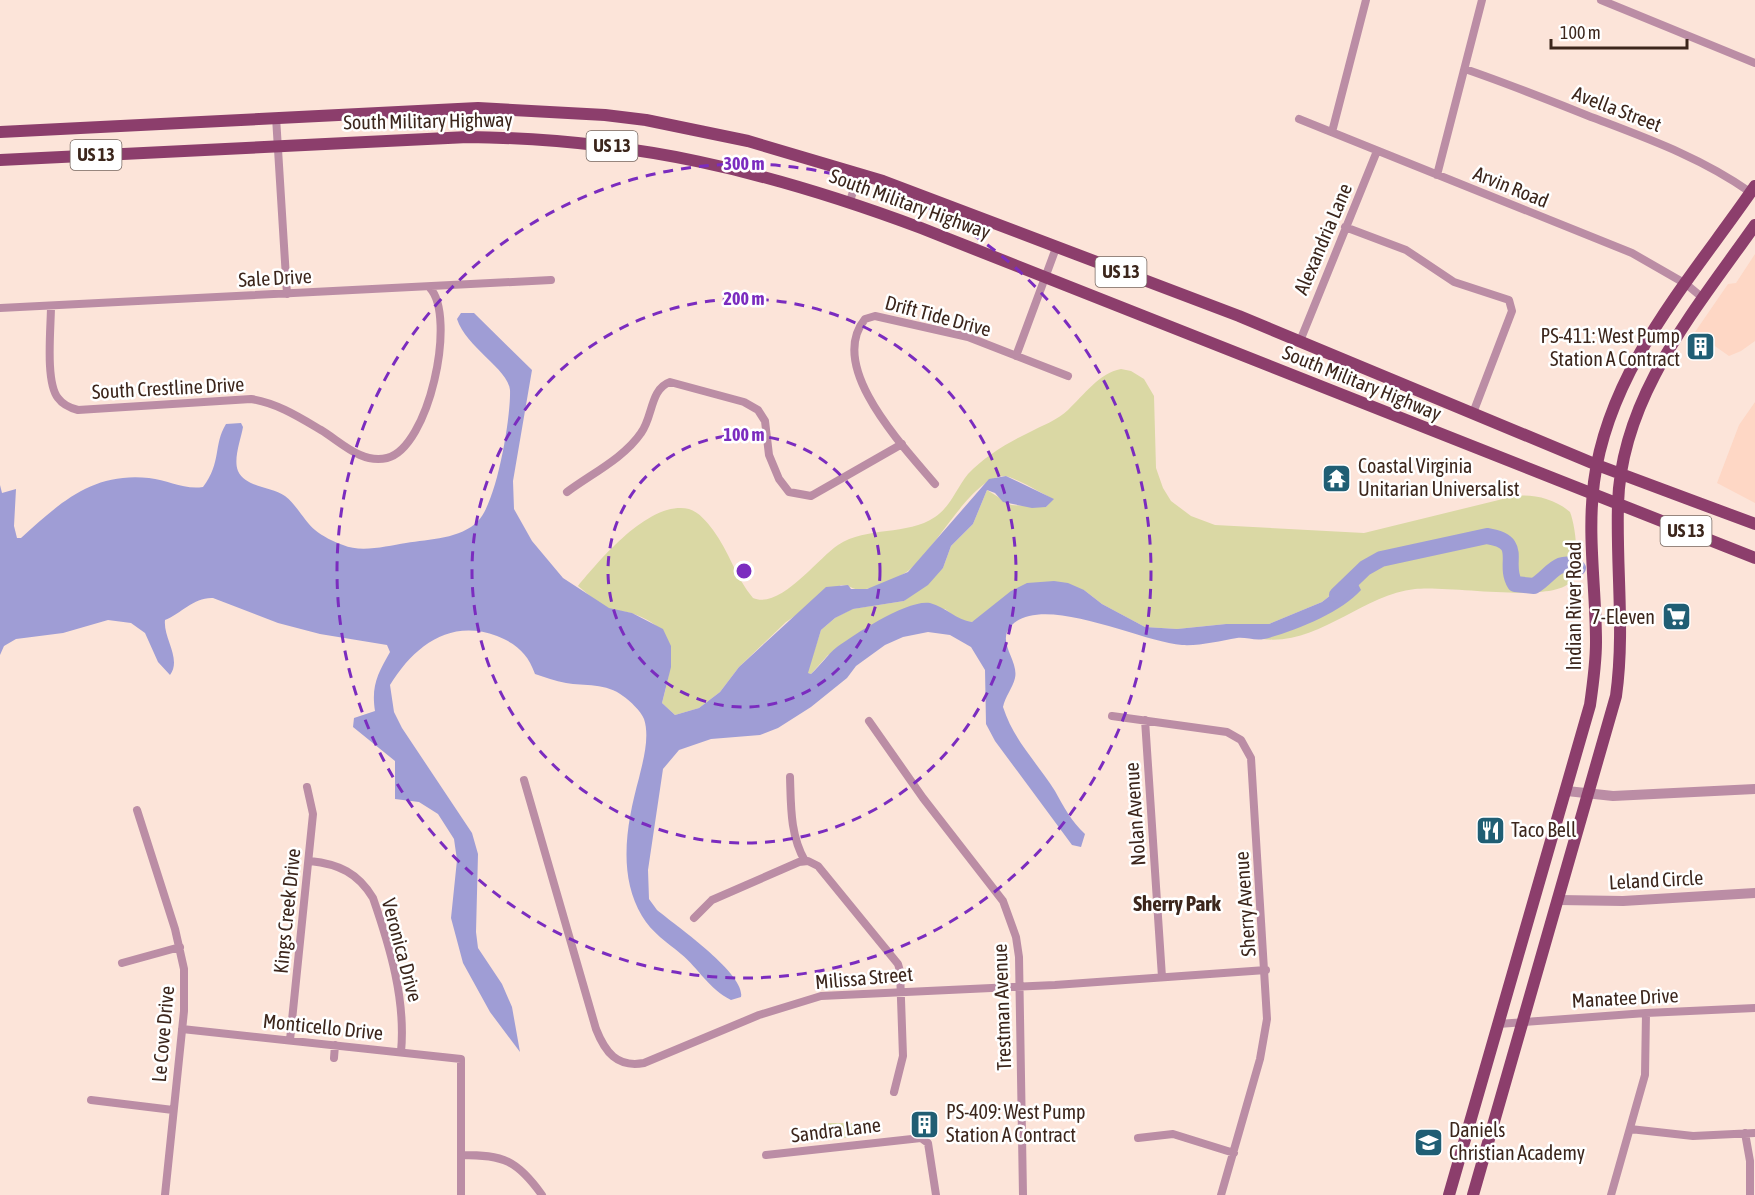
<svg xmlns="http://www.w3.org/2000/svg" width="1755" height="1195" font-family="'Asap Condensed',sans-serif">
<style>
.built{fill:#fed7c5}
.green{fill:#dad8a4}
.water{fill:#9f9dd5}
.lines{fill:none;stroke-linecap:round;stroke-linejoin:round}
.river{stroke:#9f9dd5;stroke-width:16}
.minor{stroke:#bb8da5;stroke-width:8}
.tertiary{stroke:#bb8da5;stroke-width:10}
.primary{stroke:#8c3e6c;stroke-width:12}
.ring{fill:none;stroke:#7b2cbf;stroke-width:3;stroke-dasharray:10 8}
.labels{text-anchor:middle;stroke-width:5;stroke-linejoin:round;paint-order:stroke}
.shield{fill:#fff;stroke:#766760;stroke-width:1.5}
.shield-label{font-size:18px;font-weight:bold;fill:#3c261c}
.street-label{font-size:20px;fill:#3c261c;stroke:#fff}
.poi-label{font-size:20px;fill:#3c261c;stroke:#fff;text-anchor:start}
.neighbourhood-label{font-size:21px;font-weight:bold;fill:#3c261c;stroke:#fff}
.centre{fill:#7b2cbf;stroke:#fff;stroke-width:3}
.ring-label{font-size:18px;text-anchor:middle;font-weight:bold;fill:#7b2cbf;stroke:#fff;stroke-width:5;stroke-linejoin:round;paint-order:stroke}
</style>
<rect width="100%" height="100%" fill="#fce4d9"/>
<!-- built -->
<path class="built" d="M1755,254V341L1741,351L1729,356L1695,332L1728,284L1736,283Z
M1755,402V503L1717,483L1739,425Z"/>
<!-- green -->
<path class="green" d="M1121,369L1131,371L1144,379L1154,396L1156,468L1163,488L1171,501L1191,516L1215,525L1364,533L1515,496C1534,494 1555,499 1570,512C1576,527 1581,570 1569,583C1550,603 1447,585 1415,589C1361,595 1319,646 1262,639L1297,627L1350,580L1322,602L1269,624H1226L1177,629L1145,627L1102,604L1084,590L972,622L959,620L945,609L828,655L811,674L807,673L821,630L835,618L852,609L904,601L943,568L951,546L973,524L987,490L1011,505L1046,507L1053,499C1043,494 1013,476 1004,476C971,477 936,550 908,571C898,578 878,587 866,589C855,592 850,585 841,585L786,622L739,667L720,692L699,708L675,715L662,703C673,660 682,630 631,613C623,611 615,611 608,608C597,603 587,593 578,586C600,560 649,500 689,509C699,512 707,522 713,530C729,551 736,578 753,598C780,610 818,558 838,545C867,526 907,536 935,517C951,506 956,489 968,474C984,457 1007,443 1028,433C1041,426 1058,420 1068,410C1084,395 1099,373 1121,369Z
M826,1123H860L861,1136L827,1140Z"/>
<!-- water -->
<path class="water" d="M461,313H474L532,370L513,481L514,509L532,541L563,578L609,608L632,613L663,629L671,646V667L662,703L675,715L699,708L720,692L739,667L826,587L848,585L851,589H867L908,572L989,479L1006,476L1054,499L1046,507L1032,508L1003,502L995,493L987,490L973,524L951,546L943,568L928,585L904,601L853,609L835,618L821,630L808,673L811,674C821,665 827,655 837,647C855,634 908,599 930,603C946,607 956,620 972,622L1011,591L1027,583L1054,581L1068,583L1084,590L1102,604L1145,627L1177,629L1226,624H1269L1322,602L1350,580H1356L1361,590C1342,612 1293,632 1264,639C1255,641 1246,637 1237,638C1220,641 1200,646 1182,645C1141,642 1042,592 1011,626C996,642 1019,660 1015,678C1013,687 1005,697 1003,707C1014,741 1036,761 1055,791C1064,807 1071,821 1085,834L1081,847L1072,845L995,741L986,724L985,670L971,647L950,635L928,632L903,637L885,645L856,666L847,678L811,707L778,728L760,735L711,739L679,750L663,769L648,870L649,899L657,910C675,925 746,974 741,997L731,1000C709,989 699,969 681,954C667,942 652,933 642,916C617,874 627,822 639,778C643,761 650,737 644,719C641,711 630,701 623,696C607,683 584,686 566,683C555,681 545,677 535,674C528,654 517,644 497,636C450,618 414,646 390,685L394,712L402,728L472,833L478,854L476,932L478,948L502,984L512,1007L520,1052L490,1012L463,963L451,918L457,860L454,839L438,814L419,802L395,799V761L353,727L354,718L375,711C371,686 378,673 390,652L387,645L320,634L278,623L213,598C194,597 182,613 165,620C163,638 182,659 170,675L158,662L145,633L131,623L108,620L63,633L16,639L4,646L0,655V485L2,493L16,489L14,526L17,538H21C60,503 92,472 149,478C168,480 184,490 203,487C222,462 213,445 226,424L241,423L243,427C241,439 233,459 238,471C246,488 271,486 285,496C297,505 304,521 315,530C322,536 334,542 343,545C361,553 387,546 406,543C429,539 461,539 478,521C497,502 511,417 510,390C508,369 466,347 457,319Z"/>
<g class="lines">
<!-- river -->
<path class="river" d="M1337,595L1365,568L1381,559L1487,536C1526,542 1502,563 1515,584L1534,586C1550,577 1558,556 1578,568"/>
<!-- minor -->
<path class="minor" d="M1601,0L1755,63
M1465,69C1509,84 1551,101 1594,118C1649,139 1702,158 1750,192
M276,117L287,294
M1299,119L1632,253L1686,284L1704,299
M1332,132L1366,0
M1437,175L1482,0
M850,201L859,173
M1345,227L1406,250L1454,282L1509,300L1512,311L1473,413
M51,306C51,327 45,382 58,398C63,405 70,408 78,410L251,399C277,403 299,417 321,430C341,442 361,464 387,458C429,448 457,317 430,288
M0,308L551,280
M1300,341L1377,151
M1016,356L1056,248
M935,484C904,447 826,367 865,319L875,316L968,337L1068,376
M567,492C591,474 624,458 641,433C653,417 650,389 670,382L744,402L758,410L765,421L769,455L779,479L789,492L811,496L902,444
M1112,716L1227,732L1241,740L1251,758L1267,1019L1260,1059L1221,1195
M1145,720L1162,977
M869,721L923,798L1003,901L1016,937L1019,957L1023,1195
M790,777C791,806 790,835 805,861
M524,780L596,1029C605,1052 617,1068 644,1063L759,1015L821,996L1055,985L1266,970
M137,810L175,929L184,969V1011L165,1195
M310,861C339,864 358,873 373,898C390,947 406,1000 401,1052
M694,918L712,900L799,862L808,861L818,866L898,964L900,971L903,1056L894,1092
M122,963L180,947
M1498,1024L1646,1013L1755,1008
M182,1029L461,1059V1195
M290,1040L313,814L307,787
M334,1058L335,1045
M91,1100L173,1110
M1630,1129L1693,1136L1755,1133
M1745,1133L1750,1161V1195
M1138,1138L1173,1134L1234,1153
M461,1155C504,1155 517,1160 542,1195
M766,1155L921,1138L928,1143L936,1195
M1611,1195L1645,1075L1646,1013"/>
<!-- tertiary -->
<path class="tertiary" d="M1567,791L1613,796L1755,789
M1559,900L1623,901L1755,893"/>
<!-- primary -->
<path class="primary" d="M0,132L478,108L605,115L646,120L748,141L883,181L1239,316L1597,465L1755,524
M0,160L468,137C633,139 766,170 921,228L1755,558
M1449,1195L1590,705C1593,684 1596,663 1596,642C1596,589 1587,535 1594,482C1609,367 1692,278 1755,186
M1473,1195L1616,696C1625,632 1616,568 1618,504C1621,396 1696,309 1755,225"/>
</g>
<!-- distance rings -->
<g class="ring">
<circle cx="744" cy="571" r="136"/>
<circle cx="744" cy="571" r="272"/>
<circle cx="744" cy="571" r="407"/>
</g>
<!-- icons -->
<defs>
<symbol id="building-square" viewBox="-11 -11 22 22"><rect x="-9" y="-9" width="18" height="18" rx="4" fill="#205e74" stroke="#fff"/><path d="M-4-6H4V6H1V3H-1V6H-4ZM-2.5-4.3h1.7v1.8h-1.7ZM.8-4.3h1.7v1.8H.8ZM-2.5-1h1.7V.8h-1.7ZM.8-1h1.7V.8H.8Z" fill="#fff"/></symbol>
<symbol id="temple-square" viewBox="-11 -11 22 22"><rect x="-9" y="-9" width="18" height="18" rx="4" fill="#205e74" stroke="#fff"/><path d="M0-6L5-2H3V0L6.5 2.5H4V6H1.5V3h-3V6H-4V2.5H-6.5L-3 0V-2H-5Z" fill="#fff"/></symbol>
<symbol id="supermarket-square" viewBox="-11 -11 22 22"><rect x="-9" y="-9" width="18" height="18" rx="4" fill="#205e74" stroke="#fff"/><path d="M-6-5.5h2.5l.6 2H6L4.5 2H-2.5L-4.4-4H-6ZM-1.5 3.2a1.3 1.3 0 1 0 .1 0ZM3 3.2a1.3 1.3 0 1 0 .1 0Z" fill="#fff"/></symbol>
<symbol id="restaurant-square" viewBox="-11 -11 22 22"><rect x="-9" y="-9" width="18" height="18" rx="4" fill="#205e74" stroke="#fff"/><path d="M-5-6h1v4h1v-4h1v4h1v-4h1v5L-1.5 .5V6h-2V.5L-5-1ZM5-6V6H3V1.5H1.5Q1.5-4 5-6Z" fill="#fff"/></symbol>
<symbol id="school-square" viewBox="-11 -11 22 22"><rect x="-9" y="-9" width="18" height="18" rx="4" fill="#205e74" stroke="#fff"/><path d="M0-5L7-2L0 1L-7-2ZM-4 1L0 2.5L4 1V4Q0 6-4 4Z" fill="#fff"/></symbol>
</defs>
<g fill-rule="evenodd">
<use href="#building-square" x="1684" y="330" width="33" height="33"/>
<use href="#temple-square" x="1320" y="462" width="33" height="33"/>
<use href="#supermarket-square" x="1660" y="600" width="33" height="33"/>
<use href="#restaurant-square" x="1474" y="814" width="33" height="33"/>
<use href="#building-square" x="908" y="1108" width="33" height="33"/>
<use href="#school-square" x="1412" y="1126" width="33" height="33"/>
</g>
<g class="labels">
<!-- shield labels -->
<g class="shield">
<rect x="586.5" y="131" width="51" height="30" rx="4.5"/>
<rect x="70.5" y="140" width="51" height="30" rx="4.5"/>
<rect x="1095.5" y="257" width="51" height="30" rx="4.5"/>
<rect x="1660.5" y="516" width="51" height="30" rx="4.5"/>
</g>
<g class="shield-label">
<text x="612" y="152">US 13</text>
<text x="96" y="161">US 13</text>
<text x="1121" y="278">US 13</text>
<text x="1686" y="537">US 13</text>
</g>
<!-- street labels -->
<g class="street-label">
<text transform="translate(1617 109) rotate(21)" y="7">Avella Street</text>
<text transform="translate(428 121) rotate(-1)" y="7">South Military Highway</text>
<text transform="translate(1511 187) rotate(22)" y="7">Arvin Road</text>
<text transform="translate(910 204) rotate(20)" y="7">South Military Highway</text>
<text transform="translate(1323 239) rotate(-67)" y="7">Alexandria Lane</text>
<text transform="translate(275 278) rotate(-3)" y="7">Sale Drive</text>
<text transform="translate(938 316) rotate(15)" y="7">Drift Tide Drive</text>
<text transform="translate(1362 383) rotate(22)" y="7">South Military Highway</text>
<text transform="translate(168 388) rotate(-3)" y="7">South Crestline Drive</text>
<text transform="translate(1574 606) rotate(-90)" y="7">Indian River Road</text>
<text transform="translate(1135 814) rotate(-94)" y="7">Nolan Avenue</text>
<text transform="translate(1656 880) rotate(-3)" y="7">Leland Circle</text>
<text transform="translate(1245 904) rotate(-94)" y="7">Sherry Avenue</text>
<text transform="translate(287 911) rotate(-84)" y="7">Kings Creek Drive</text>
<text transform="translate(402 950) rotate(75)" y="7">Veronica Drive</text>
<text transform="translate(864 978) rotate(-5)" y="7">Milissa Street</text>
<text transform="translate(1625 998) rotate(-3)" y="7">Manatee Drive</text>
<text transform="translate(1002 1007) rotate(-92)" y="7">Trestman Avenue</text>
<text transform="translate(323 1027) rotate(6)" y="7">Monticello Drive</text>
<text transform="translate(163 1034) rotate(-85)" y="7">Le Cove Drive</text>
<text transform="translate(836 1130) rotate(-7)" y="7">Sandra Lane</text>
</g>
<!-- poi labels -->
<g class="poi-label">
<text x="1680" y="343" text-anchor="end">PS-411: West Pump<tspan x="1680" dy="23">Station A Contract</tspan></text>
<text x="1358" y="473">Coastal Virginia<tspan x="1358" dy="23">Unitarian Universalist</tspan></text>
<text x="1655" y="624" text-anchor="end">7-Eleven</text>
<text x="1511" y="837">Taco Bell</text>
<text x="946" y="1119">PS-409: West Pump<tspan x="946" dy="23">Station A Contract</tspan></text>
<text x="1449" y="1137">Daniels<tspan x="1449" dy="23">Christian Academy</tspan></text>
</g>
<!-- neighbourhood labels -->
<g class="neighbourhood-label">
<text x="1177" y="911">Sherry Park</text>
</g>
</g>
<circle cx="744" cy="571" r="9" class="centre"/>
<g class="ring-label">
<text x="744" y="170">300 m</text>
<text x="744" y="305">200 m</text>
<text x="744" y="441">100 m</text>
</g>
<!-- scale -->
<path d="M1551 39v9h136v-9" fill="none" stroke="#3c261c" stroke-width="3"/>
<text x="1560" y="39" font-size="18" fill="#3c261c" stroke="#ffffff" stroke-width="4.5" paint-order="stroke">100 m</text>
</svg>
